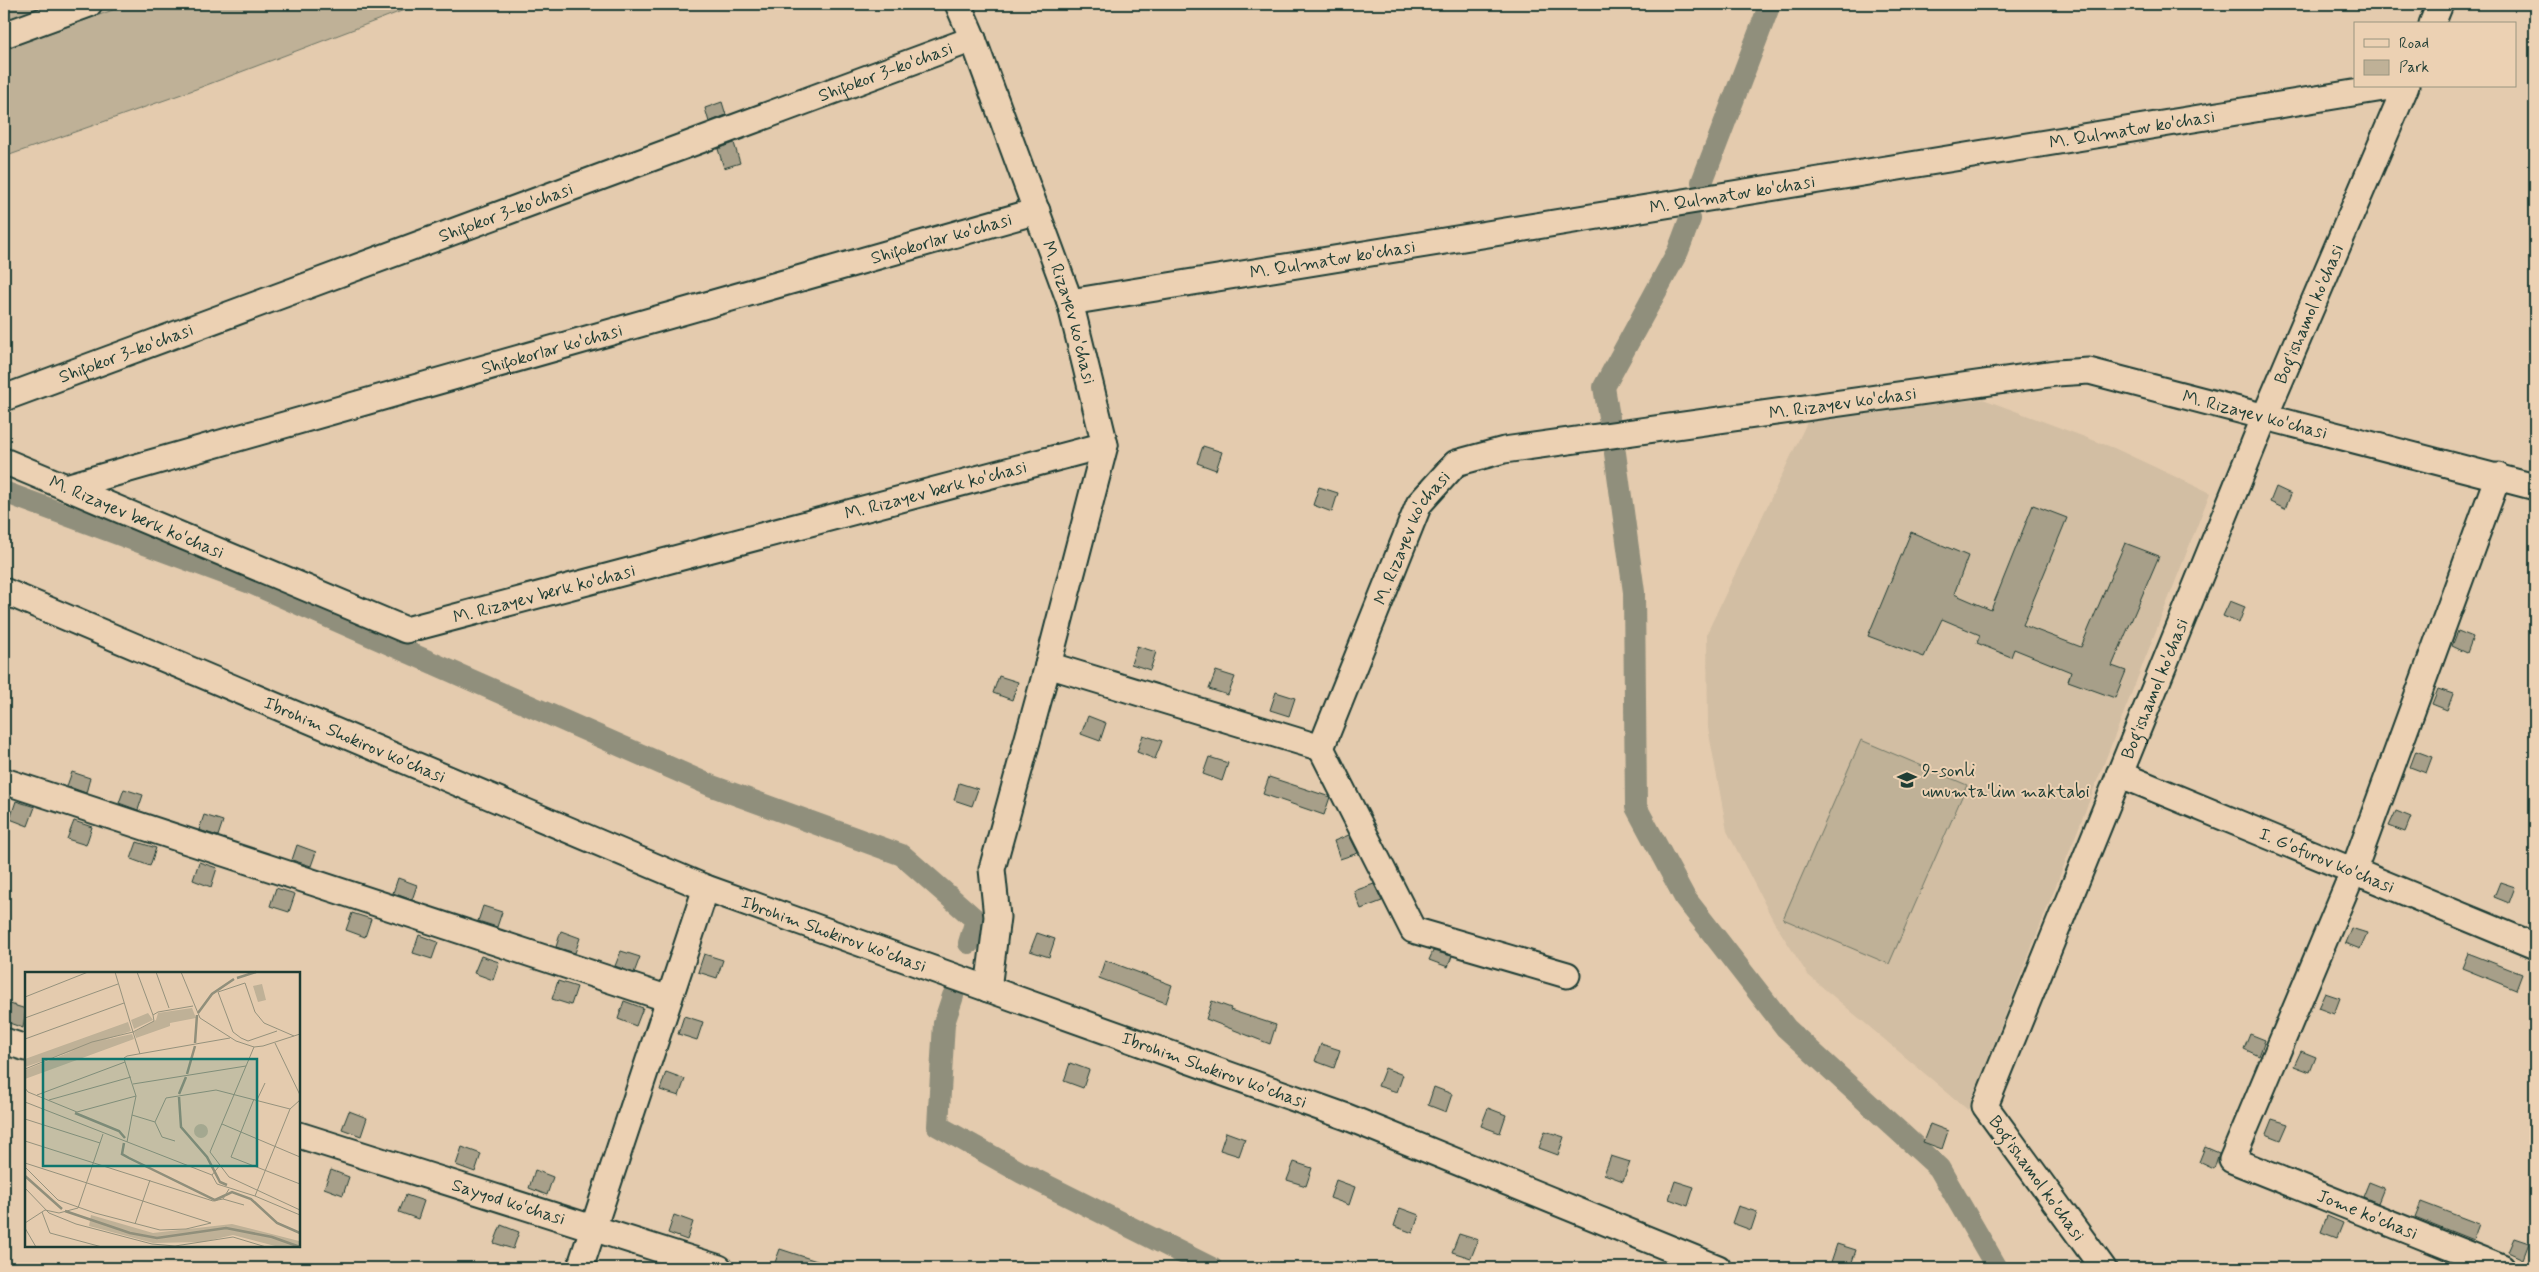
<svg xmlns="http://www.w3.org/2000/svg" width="2539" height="1272" font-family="Mynerve,sans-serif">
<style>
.built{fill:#d2bea3}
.green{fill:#bfb197;stroke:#6f7766}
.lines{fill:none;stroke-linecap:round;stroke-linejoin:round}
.canal{stroke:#908f7b;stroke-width:22}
.building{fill:#a79f89;stroke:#1f3d34}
.street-casing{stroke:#1f3d34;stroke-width:29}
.street{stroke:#ecd1b3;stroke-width:25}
.labels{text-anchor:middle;stroke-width:4;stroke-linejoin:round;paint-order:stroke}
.street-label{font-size:18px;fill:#1f3d34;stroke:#ecd1b3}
.poi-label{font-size:18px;fill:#1f3d34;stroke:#ecd1b3;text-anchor:start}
.inset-river{fill:none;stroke:#908f7b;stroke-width:2.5}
.inset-road{fill:none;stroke:#95927d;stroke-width:1}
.view{fill:#0f766e;fill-opacity:0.15;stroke:#0f766e;stroke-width:2.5}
.inset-edge{fill:none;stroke:#1f3d34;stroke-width:2.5}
</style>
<rect width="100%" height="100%" fill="#e4cbae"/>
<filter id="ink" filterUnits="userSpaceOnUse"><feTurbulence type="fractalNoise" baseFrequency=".02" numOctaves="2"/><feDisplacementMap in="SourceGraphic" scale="10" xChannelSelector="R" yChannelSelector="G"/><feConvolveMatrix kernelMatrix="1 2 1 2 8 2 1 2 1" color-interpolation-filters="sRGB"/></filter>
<g filter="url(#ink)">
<!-- built -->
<path class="built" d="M1983,399L2114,448L2210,493L1968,1110L1808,975L1774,922L1727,831L1708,728L1707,633L1809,418Z"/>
<!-- green -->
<path class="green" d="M4,4H61L4,24Z
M129,4H420L196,89L4,157V50Z
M1861,740L1967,785L1889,964L1783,919Z"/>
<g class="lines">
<!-- canal -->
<path class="canal" d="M1702,182L1770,4
M1609,417L1604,387L1678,251L1690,219
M1615,453L1634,592L1636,807L1685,898L1786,1028L1939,1168L1997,1268
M4,492L253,584L712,786L902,855L976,920L969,943
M953,996L944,1023L938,1126L1022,1173L1212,1268"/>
</g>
<!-- building -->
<path class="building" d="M722,102L726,115L709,122L705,108Z
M734,143L740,163L724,168L718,149Z
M1203,446L1222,452L1216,470L1197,463Z
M1319,487L1338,493L1332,512L1313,505Z
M2276,487L2291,494L2285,509L2270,502Z
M2033,505L2067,518L2023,625L2081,647L2125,543L2159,556L2112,666L2126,671L2115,698L2068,681L2071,672L2014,649L2011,657L1977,643L1980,635L1942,619L1924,657L1868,636L1911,532L1968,556L1954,594L1991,610Z
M2230,601L2245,607L2239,623L2223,616Z
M2458,631L2473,637L2467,653L2452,646Z
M1137,646L1156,652L1150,670L1131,664Z
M1216,671L1235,677L1228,695L1209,689Z
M999,676L1018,682L1012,700L993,693Z
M2438,689L2453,694L2447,710L2432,704Z
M1276,692L1295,698L1289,716L1270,710Z
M1088,716L1106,723L1100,741L1081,734Z
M1143,735L1162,741L1155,759L1137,752Z
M2416,751L2432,757L2426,773L2410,767Z
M1209,757L1228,763L1222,781L1203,774Z
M72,772L90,778L86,793L67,786Z
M1269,777L1330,797L1324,815L1263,794Z
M959,783L978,789L972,806L954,800Z
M124,789L143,795L138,810L119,803Z
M16,801L35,807L28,826L10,819Z
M2396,811L2411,817L2405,832L2389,826Z
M204,815L223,821L218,836L199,830Z
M74,821L92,827L86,845L67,839Z
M1349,835L1358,853L1340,859L1334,841Z
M137,842L156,848L150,866L131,859Z
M297,845L316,852L311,866L292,860Z
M199,862L217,868L211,887L193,880Z
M398,878L417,885L412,900L393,893Z
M2500,882L2515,887L2509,903L2494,897Z
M1374,884L1382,901L1361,909L1354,891Z
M276,888L295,894L289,912L270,906Z
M483,906L502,912L497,927L478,921Z
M352,913L371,919L365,937L346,930Z
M2351,928L2367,933L2360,949L2345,943Z
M561,931L580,938L575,953L556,947Z
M1037,933L1055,939L1049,957L1030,951Z
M419,935L438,942L432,959L413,953Z
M621,951L640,957L634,973L615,966Z
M1433,951L1452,956L1448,967L1429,960Z
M2468,953L2522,974L2516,990L2462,968Z
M704,954L723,960L717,978L698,972Z
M481,956L499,962L493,980L474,973Z
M1105,960L1172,985L1166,1003L1099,978Z
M558,981L577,987L571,1005L552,999Z
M2325,993L2340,998L2334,1014L2318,1008Z
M624,1001L643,1008L636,1026L618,1019Z
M1212,1001L1231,1008L1230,1010L1276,1025L1270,1044L1206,1019Z
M10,1004L26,1009L23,1028L4,1021Z
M684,1016L703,1022L697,1040L678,1034Z
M2250,1034L2265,1040L2259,1056L2244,1049Z
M1321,1044L1340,1050L1334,1068L1315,1061Z
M2301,1051L2316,1057L2310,1072L2294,1066Z
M1070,1063L1089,1070L1083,1088L1064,1081Z
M1385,1068L1403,1075L1397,1092L1378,1086Z
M666,1072L685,1079L679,1096L660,1090Z
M1434,1087L1452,1094L1446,1112L1428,1105Z
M1488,1108L1506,1115L1500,1133L1481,1126Z
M349,1111L367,1118L361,1136L342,1129Z
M2272,1119L2288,1124L2281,1140L2266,1134Z
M1930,1124L1948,1131L1942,1149L1923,1142Z
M1545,1131L1564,1137L1558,1155L1539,1148Z
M1226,1132L1245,1139L1239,1156L1220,1150Z
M462,1147L481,1154L475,1172L456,1165Z
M2205,1147L2219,1153L2214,1169L2199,1162Z
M1611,1156L1630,1162L1623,1181L1604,1174Z
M1294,1162L1312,1168L1306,1186L1287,1180Z
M331,1170L349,1177L343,1195L324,1188Z
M535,1170L553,1177L547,1195L529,1188Z
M1336,1180L1355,1187L1349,1205L1330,1198Z
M1675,1181L1694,1187L1688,1206L1669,1199Z
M2369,1182L2384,1188L2378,1203L2363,1197Z
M406,1195L424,1201L418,1219L399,1212Z
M2421,1202L2479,1224L2473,1240L2415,1217Z
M1738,1206L1757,1212L1751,1230L1732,1223Z
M1400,1208L1419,1215L1413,1233L1394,1226Z
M674,1215L693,1222L687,1240L668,1233Z
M2327,1216L2343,1223L2337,1238L2321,1232Z
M501,1225L519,1232L513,1249L494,1243Z
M1459,1234L1478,1240L1471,1258L1452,1252Z
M2514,1238L2529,1243L2523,1259L2508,1252Z
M1837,1244L1856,1250L1850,1268L1831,1262Z
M780,1249L829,1265L828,1268H773Z"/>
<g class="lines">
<defs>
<g id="street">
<path d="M2432,24L2440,4"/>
<path d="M4,35L89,4"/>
<path id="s1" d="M973,39L1070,302L1105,445L1048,665L1321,748L1419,504L1456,463L1504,450L2056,373L2089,371L2535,487"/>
<path id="s2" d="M1070,302L2396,86"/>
<path id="s3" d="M4,398L973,39L958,4"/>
<path id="s4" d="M4,461L406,630L1105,445"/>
<path id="s5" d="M2498,476L2353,872L2232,1160L2502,1268"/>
<path id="s6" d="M66,487L1037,211"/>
<path id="s7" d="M4,591L706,888L1347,1117L1718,1268"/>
<path d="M1321,748L1413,930L1567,975"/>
<path id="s8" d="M2119,774L2535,946"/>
<path d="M4,781L669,999"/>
<path d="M988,989L997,917L992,869L1048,665"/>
<path d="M4,1041L26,1048"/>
<path id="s9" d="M299,1135L719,1268"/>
<path d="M580,1268L706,888"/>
<path id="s10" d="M2103,1268L1985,1106L2265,416L2406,86"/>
</g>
</defs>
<!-- street casing -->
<use href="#street" class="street-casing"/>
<!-- street -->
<use href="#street" class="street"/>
</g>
</g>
<!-- icons -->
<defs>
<symbol id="school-bare" viewBox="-9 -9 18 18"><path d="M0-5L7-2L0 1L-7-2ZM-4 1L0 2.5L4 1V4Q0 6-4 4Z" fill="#1f3d34" stroke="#ecd1b3" stroke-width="2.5" paint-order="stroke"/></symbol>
</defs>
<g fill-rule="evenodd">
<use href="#school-bare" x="1893" y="766" width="28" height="28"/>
</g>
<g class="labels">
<!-- street labels -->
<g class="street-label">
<text dy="6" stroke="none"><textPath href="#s3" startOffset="940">Shifokor 3-ko'chasi</textPath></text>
<text dy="6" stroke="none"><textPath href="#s2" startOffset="1076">M. Qulmatov ko'chasi</textPath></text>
<text dy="6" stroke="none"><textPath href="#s2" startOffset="671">M. Qulmatov ko'chasi</textPath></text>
<text dy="6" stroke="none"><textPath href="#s3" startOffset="535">Shifokor 3-ko'chasi</textPath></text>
<text dy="6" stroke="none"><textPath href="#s6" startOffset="910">Shifokorlar ko'chasi</textPath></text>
<text dy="6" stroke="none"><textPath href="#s2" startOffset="266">M. Qulmatov ko'chasi</textPath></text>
<text dy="6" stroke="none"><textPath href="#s1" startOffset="290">M. Rizayev ko'chasi</textPath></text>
<text dy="6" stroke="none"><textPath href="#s10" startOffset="1056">Bog'ishamol ko'chasi</textPath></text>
<text dy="6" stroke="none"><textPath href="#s6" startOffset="505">Shifokorlar ko'chasi</textPath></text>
<text dy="6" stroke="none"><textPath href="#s3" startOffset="130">Shifokor 3-ko'chasi</textPath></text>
<text dy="6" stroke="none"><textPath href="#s1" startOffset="1650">M. Rizayev ko'chasi</textPath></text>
<text dy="6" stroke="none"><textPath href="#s1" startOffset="2070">M. Rizayev ko'chasi</textPath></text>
<text dy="6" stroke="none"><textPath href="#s4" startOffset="984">M. Rizayev berk ko'chasi</textPath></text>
<text dy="6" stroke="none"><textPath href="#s4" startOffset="144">M. Rizayev berk ko'chasi</textPath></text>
<text dy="6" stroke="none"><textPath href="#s1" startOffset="1170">M. Rizayev ko'chasi</textPath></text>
<text dy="6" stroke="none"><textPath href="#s4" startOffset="579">M. Rizayev berk ko'chasi</textPath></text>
<text dy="6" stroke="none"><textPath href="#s10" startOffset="651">Bog'ishamol ko'chasi</textPath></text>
<text dy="6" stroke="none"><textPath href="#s7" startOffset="381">Ibrohim Shokirov ko'chasi</textPath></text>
<text dy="6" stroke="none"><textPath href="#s8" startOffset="225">I. G'ofurov ko'chasi</textPath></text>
<text dy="6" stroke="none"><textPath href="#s7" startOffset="898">Ibrohim Shokirov ko'chasi</textPath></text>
<text dy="6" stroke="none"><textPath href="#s7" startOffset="1302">Ibrohim Shokirov ko'chasi</textPath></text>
<text transform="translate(2037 1178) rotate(54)" y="6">Bog'ishamol ko'chasi</text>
<text dy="6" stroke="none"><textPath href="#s9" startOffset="220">Sayyod ko'chasi</textPath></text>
<text dy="6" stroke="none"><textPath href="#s5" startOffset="880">Jome ko'chasi</textPath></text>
</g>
<!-- poi labels -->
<g class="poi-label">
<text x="1922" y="776">9-sonli<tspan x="1922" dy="21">umumta'lim maktabi</tspan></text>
</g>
</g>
<!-- overview -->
<g transform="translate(25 972)">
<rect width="275" height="275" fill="#e4cbae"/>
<path d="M237,12L241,28L233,30L228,14ZM167,36L171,46L145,51V54L111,66L109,60L131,48L133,41ZM123,41L128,48L109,57L106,48ZM103,50L106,59L0,95V87ZM107,62L109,67L0,107V98L70,70ZM169 159a7 7 0 1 1 14 0a7 7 0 1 1-14 0ZM66,243L128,261L207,252L274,269L275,275H254L208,263L178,270L128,271L64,254Z" fill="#bfb197"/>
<path class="inset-river" d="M212,6L231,0M173,41L187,22L209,7M170,71L172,43M162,102L170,74M154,122L161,105M154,125L156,155L182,185L195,210L202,213M50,141L94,159L100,166M99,171L97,182L104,186L190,228L207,220L226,227L252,251L275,261M0,204L37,237M40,239L105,261L132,266L201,256L247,265L275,275"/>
<path class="inset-road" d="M112,0L128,43M131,0L144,36M156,0L175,46L211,69L229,75L238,74L275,62M0,25L63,0M0,46L93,12M252,59L223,69L216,66L208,60L193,20L220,11L230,40L239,51L269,64M0,67L99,31M250,71L275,123M229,75L185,180L204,205L275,238M115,82L108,60L129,49L128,43L133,40L168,34M100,90L111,124L107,143L130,150L141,126L191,118L265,137M0,97L67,70L108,60L90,0M108,112L221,94M0,116L3,120L52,140L111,124M12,123L100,90L99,86L102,84L205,66M229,127L206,185L275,212M24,128L106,105M232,128L240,111M275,128L265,137L230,224L275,243M0,130L187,203M0,147L75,171M130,150L137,165L150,169M197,152L275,185M0,169L188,229L198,227L204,217M102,170L107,143M0,191L186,251M195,193L187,203L192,212L230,224M0,195L33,228L70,241L135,258L161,257L186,251M0,216L24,241L51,252L127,272L150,274L208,265L241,275M198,227L219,233M17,240L25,261L77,275M0,251L20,238L34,241L53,236L78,162M110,252L125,208M0,256L11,275"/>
<path class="view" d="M18,87H232V194H18Z"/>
<rect width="275" height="275" class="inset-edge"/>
</g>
<!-- margin -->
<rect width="2539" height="1272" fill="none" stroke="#ecd1b3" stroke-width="20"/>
<rect x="10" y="10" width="2519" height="1252" fill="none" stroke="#1f3d34" stroke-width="2" filter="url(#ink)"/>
<!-- legend -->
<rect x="2354" y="22" width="162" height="65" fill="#ecd1b3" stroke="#9a9680"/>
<rect x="2364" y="39" width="25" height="8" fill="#ecd1b3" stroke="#9a9680"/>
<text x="2399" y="48" font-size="15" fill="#1f3d34">Road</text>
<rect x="2364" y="60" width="25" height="15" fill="#bfb197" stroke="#9a9680"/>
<text x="2399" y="72" font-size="15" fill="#1f3d34">Park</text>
</svg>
